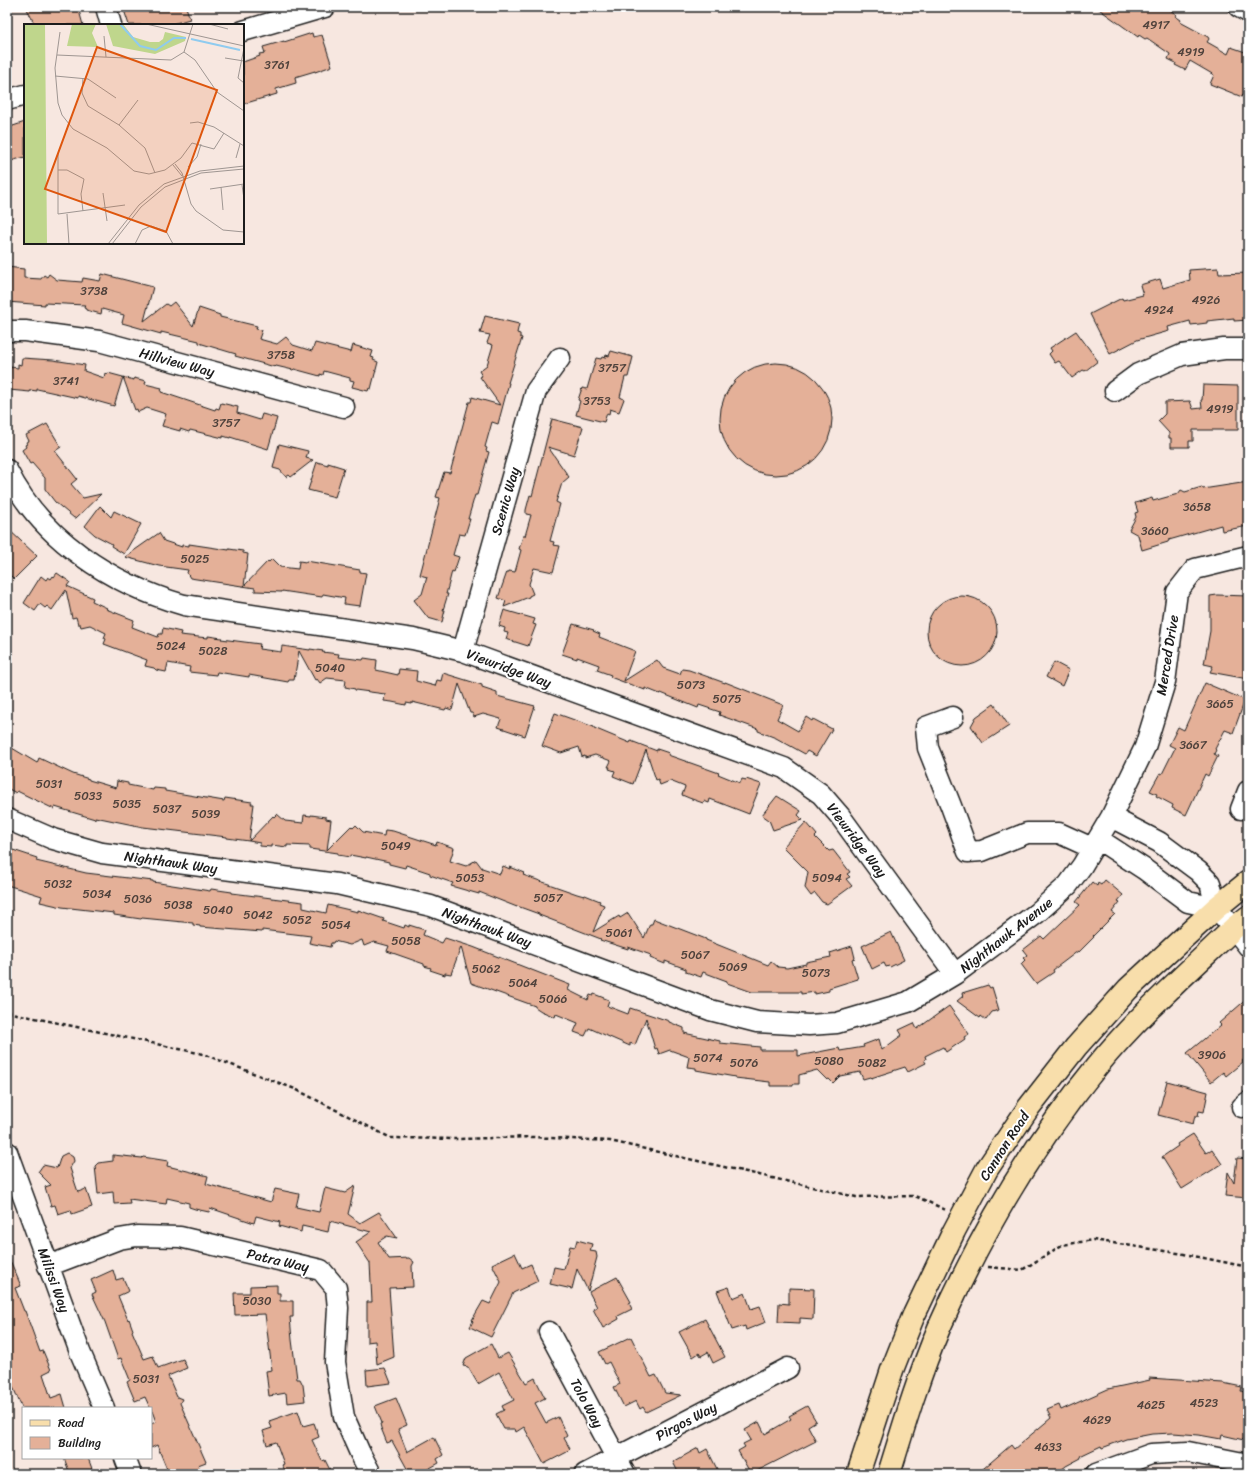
<svg xmlns="http://www.w3.org/2000/svg" width="1255" height="1481" font-family="Sriracha,sans-serif">
<style>
.building{fill:#e4b098;stroke:#1c1c1c}
.lines{fill:none;stroke-linecap:round;stroke-linejoin:round}
.minor-casing{stroke:#1c1c1c;stroke-width:23}
.major-casing{stroke:#1c1c1c;stroke-width:25}
.path{stroke:#1c1c1c;stroke-width:2.5;stroke-dasharray:4 3;stroke-linecap:butt}
.minor{stroke:#fff;stroke-width:20}
.major{stroke:#f8deab;stroke-width:22}
.labels{text-anchor:middle;stroke-width:4;stroke-linejoin:round;paint-order:stroke}
.number-label{font-size:12px;fill:#4e413b}
.street-label{font-size:14px;fill:#1c1c1c;stroke:#fff}
.inset-river{fill:none;stroke:#8fcbef;stroke-width:2}
.inset-road{fill:none;stroke:#9f9692;stroke-width:1}
.view{fill:#de560d;fill-opacity:0.15;stroke:#de560d;stroke-width:2}
.inset-edge{fill:none;stroke:#1c1c1c;stroke-width:2}
</style>
<rect width="100%" height="100%" fill="#f7e7e0"/>
<filter id="ink" filterUnits="userSpaceOnUse"><feTurbulence type="fractalNoise" baseFrequency=".025" numOctaves="2"/><feDisplacementMap in="SourceGraphic" scale="8" xChannelSelector="R" yChannelSelector="G"/><feConvolveMatrix kernelMatrix="1 2 1 2 8 2 1 2 1" color-interpolation-filters="sRGB"/></filter>
<g filter="url(#ink)">
<!-- building -->
<path class="building" d="M26,7H78L83,25H35Z
M123,7H186L190,19L168,25H129Z
M1096,7H1166L1177,15L1175,16L1181,20L1180,22L1208,37L1209,39L1207,42L1228,54L1231,47L1248,53V95L1244,93L1242,97L1210,84L1214,75L1190,61L1185,70L1175,65L1176,63L1168,59L1170,54L1147,38L1145,39L1139,35L1138,37Z
M312,33L313,37L322,35L332,66L315,72V71L295,77L296,83L276,89L277,94L243,104V62L260,56L259,54L265,53L263,47L284,41V42Z
M25,122V157L7,162V128Z
M7,267L24,269V278L41,279L44,275L47,277L49,274L57,280L82,282L83,278L100,281L102,274L153,287L144,321L166,304L169,306L174,302L193,326L199,308L220,315V317L257,326L256,329L262,330L259,339L277,344L286,337L293,345L312,351L315,343L351,352L353,345L373,351L371,357L374,358L373,360L378,362L371,389L369,388L368,391L352,387L354,381L350,380V378L324,371L323,375L320,374V376L294,369L293,370L276,366L275,367L235,356L236,354L199,343V341L161,332V334L122,323L124,315L102,309L101,314L86,310V309L84,308L85,305L45,303V305L7,302Z
M1218,268L1219,274L1248,273V320L1234,321V318L1207,321V323L1191,325L1190,321L1168,327L1169,331L1137,340L1110,354L1090,314L1122,298L1123,300L1143,295L1140,285L1160,279L1163,288L1190,280L1189,270Z
M485,316L519,324L517,333L520,334V337L522,338L508,383H509L498,424L492,422L485,447L487,448L486,451L489,452L477,495H475L468,519H470L465,535L459,534L453,555L459,557L454,572L452,571L449,583L446,594H448L443,610H445L442,622L428,618L414,600L422,594L427,577L420,575L440,498L436,497L444,472L450,473L469,402H471L472,397L500,405L480,377L482,376L479,371L487,365L493,345L487,343L490,335L480,333Z
M1076,331L1098,361L1085,371L1083,370L1072,378L1059,361L1055,363L1049,354L1052,351L1050,348Z
M611,351L633,357L628,377H625L620,397L624,399L619,412L610,409L609,414L607,413L604,422L576,415L580,401L578,400L582,388L587,389L596,358L601,359L602,357L605,358L606,355L609,356Z
M22,358L53,360L85,365L84,371L104,378L105,373L108,374V373L134,380V378L146,381L145,384L162,388L161,392L215,410L216,408L219,409L221,403L238,407L237,413L260,420L262,414L277,418L268,449L230,437V438L223,436V438L190,430L189,432L180,429V431L162,426L166,414L147,408L138,412L137,409L135,410L123,377L114,406L78,396V398L37,389V391L30,390V392L9,390L10,367L18,368V364L21,365Z
M720 419a56 56 0 1 1 112 0a56 56 0 1 1-112 0Z
M1203,385L1238,386V430H1193V441H1189V447H1171V438H1169V433L1158,421L1165,414V402L1190,401L1193,409L1202,408L1201,400H1202Z
M552,419L583,427L574,455L548,447L569,477L562,483L556,502L560,504L550,541L554,542L553,545L560,546L553,572L534,568L529,584L533,594L529,596V597L504,607L506,601L498,598L507,572H509V571L515,572L521,550L519,549L523,536H525L531,515L526,514V510L530,495L532,496Z
M47,424L61,447L55,451L77,479L71,484L83,498L101,494L76,518H74L55,502L45,489V478L32,463L30,464L22,450L26,447L25,445L27,444L26,442L29,441L26,435Z
M279,444L308,451L306,458L313,460L291,477L289,475L286,477L280,470L273,468Z
M317,462L328,465V463L344,468L335,497L308,490Z
M1248,482V526L1222,531L1221,525L1169,540L1168,542L1142,550L1138,535L1129,530L1136,517L1135,513L1138,512L1135,503L1152,498L1153,501L1178,494L1181,490L1185,492L1202,487L1203,489Z
M100,506L111,517L114,511L141,524L124,554L111,546L112,544L95,535L85,526Z
M7,528L37,556L14,579L7,572Z
M159,533L164,541L182,547V545L189,546V544L229,550V549L243,551V553L248,554L244,586L268,561L269,562L272,559L280,567L298,569L299,561L306,562V561L360,570V572L366,573L360,606L344,604L345,598L323,594L322,597L282,591V592L255,591V588L190,578L187,573L188,570L159,566L125,557Z
M57,573L70,582L67,586L93,598L92,601L107,608L106,609L134,620L132,627L158,637L159,634H162L163,628L181,632L180,635L208,638V636L222,638L221,639L260,644L259,649L281,652L282,646L310,650V649L323,651L322,652L339,654L338,657L363,660L364,658L377,660L376,670L398,675L399,669L417,671L416,681L435,686L437,680L441,681L443,673L482,685V687L497,692V696L535,706L525,736L498,727L501,719L483,714L474,717L472,713H470L459,684L452,710L446,708L445,710L412,702V704L406,703V705L392,702L384,701L385,694L355,690V689L345,687L346,680L327,678L320,683L317,679L315,680L299,651L294,680H289L288,682L249,675V677L217,672L216,675L189,672L190,667L168,663L166,672L156,670L154,668L145,666L147,660L104,644L106,639L104,638L106,633L90,625L81,627L80,624H78L76,617L72,618L66,590L52,610L47,606L45,608L40,604L35,611L24,603L41,576L46,580L48,577L51,579L53,576L54,577Z
M1217,595L1248,596V679L1210,672L1213,666L1204,664L1210,631V596Z
M927 631a35 35 0 1 1 70 0a35 35 0 1 1-70 0Z
M504,610L535,619L533,624L536,625L528,646L506,639L508,633L504,632L505,628L499,626Z
M573,624L594,630L593,631L600,634L599,637L635,651L624,681L657,660L663,668L680,674L682,669L689,670L725,683V682L783,705L777,719L798,731L806,717L812,721L813,719L832,729L816,756L807,751L805,754L776,738L758,731V729L719,715L720,712L699,705L698,708L661,693L660,694L645,688V690L610,677L611,675L597,670L599,665L577,657V659L562,654Z
M1054,662L1069,670L1062,686L1046,677Z
M1205,683L1245,700L1233,733L1225,730L1215,749L1216,750L1214,754L1218,756L1208,776L1205,774L1186,815L1172,808L1173,805L1156,796L1157,794L1150,791L1160,773L1162,774L1175,748L1169,745L1178,727L1184,730Z
M994,704L1009,726L983,743L971,726L976,717Z
M555,713L594,727V728L630,743L631,741L657,751V749L669,753L668,755L719,773L718,774L740,783L742,779L746,780V779L761,784L749,814L710,799L709,803L704,801L703,803L689,798L682,795L685,787L670,781L660,785L658,779L656,780L646,750L633,784L613,776L615,771L609,769L610,767H608L611,761L595,755L585,758V756L582,757L579,747L561,753L542,746Z
M7,745L37,763L39,758L73,774L89,779V780L116,788L117,781L128,783V785L153,790L154,788L165,789V791L224,801L225,798L252,802L251,804H254L249,841L227,838V837L143,827L95,817V819L55,807L54,809L17,791L16,793L7,788Z
M777,796L801,811L798,815L803,820L773,830L769,820L762,815Z
M277,814L285,821L303,823L304,815L311,816V815L326,817V819L331,820L327,850L351,826L353,828L356,825L363,832L384,836L385,830L393,831L436,845L437,842L454,848L450,861L466,866L476,860L482,868L500,874L503,866L510,869V867L525,873L523,875L577,894L584,896L585,895L600,901L599,903L604,905L593,932L619,916L620,918L628,913L644,938L650,924H652L654,919L706,939V940L768,965L771,961L778,967L787,968L806,964V962L831,957L830,953L852,946L855,958L852,959L858,979L829,988V991L815,994V992L801,994V992H752L727,983V981L703,972L701,977L686,972V969L665,961V964L650,958L651,955L628,947V949L600,940L601,939L539,915V914L517,906V907L479,892V894L451,886L453,883L430,875V873L406,865L405,868L389,864V862L366,857V858L350,855V857L338,855V853L310,849V846L287,845V847L271,845V847L260,846V843L249,841L273,816L274,817Z
M806,822L817,835L815,837L829,851L833,850L850,872L847,874L850,877L846,879L852,886L827,904L822,902L815,893L811,896L805,888L808,872L783,847Z
M13,850L37,858L36,861L86,873L153,881V882L210,891L211,889L232,892V893L303,902V908L326,913L328,905L358,912V910L384,919L383,921L404,928L405,925L409,927V925L425,930L423,935L442,943L445,938L473,947L570,985L568,990L588,1000L590,995L593,996L594,994L609,1000L607,1006L628,1014L630,1008L669,1021V1022L684,1028V1033L720,1041V1043L760,1047V1050H798V1056L839,1048L840,1051L864,1047L863,1045L879,1039L882,1050L902,1035L899,1030L914,1023L917,1029L949,1006L969,1034L964,1037L965,1039L946,1052L943,1047L925,1056L926,1059L924,1060L926,1063L908,1072L905,1067L871,1078L870,1077L863,1079L860,1072L840,1076L833,1083L829,1079L827,1080L817,1070L799,1075V1084H793V1086H770V1082L735,1078V1077L696,1070V1068L687,1067L689,1057L670,1050L659,1054L657,1048L655,1049L646,1018L635,1045L630,1043V1046L589,1028L585,1036L574,1032L578,1023L556,1014L555,1017L541,1011L535,1007V1006L471,983L461,947L451,974L445,973V975L430,970L431,968L424,966V964L387,951L389,946L374,942L364,946L362,940L350,945L334,941L333,943H331L330,947L309,943L311,936L262,930V932L200,927V926L193,925V923L142,918L141,919L114,915V913L62,907L40,902L42,896L7,885V851L12,853Z
M1105,880L1123,895L1118,901L1120,902L1112,912L1115,914L1093,936L1094,937L1079,952L1078,951L1053,970L1054,972L1036,984L1021,964L1025,960L1023,958L1027,955L1023,950L1041,936L1044,939L1080,905L1076,902L1092,882L1097,886L1098,883L1101,885Z
M891,932L904,960L890,967L889,966L886,967L884,963L872,969L862,946Z
M988,985L990,988L992,987L999,1010L992,1012L986,1020L981,1016L980,1018L957,1001L963,996L962,993Z
M1248,998V1056L1242,1061L1243,1062L1226,1076L1223,1072L1211,1082L1187,1053L1221,1025L1219,1023Z
M1167,1081L1208,1092L1204,1112L1199,1111L1198,1116H1195L1193,1124L1158,1115Z
M1193,1134L1206,1153L1212,1149L1222,1164L1182,1189L1162,1157L1178,1146L1177,1144Z
M67,1153L73,1157L74,1161L70,1168L78,1192L86,1189L92,1207L72,1214L71,1210L58,1214L55,1205L51,1206L45,1187L51,1185L38,1172L43,1165L57,1168L61,1156Z
M113,1155L142,1158L143,1157L168,1161L167,1166L208,1176L206,1184L271,1202L275,1189L299,1194L296,1207L319,1212L325,1188L345,1193L355,1186L348,1214L360,1223L379,1212L397,1238L387,1236L378,1242L389,1259L409,1258L414,1262L412,1266L413,1287L389,1288L394,1357L377,1364L375,1341L367,1342V1302H372L370,1263L356,1242L371,1232L330,1221L328,1232L302,1226L301,1232L279,1226L280,1222L256,1216L254,1223L210,1208L209,1212L195,1209L189,1207V1203L167,1198L166,1204L129,1199L130,1203L114,1204L113,1192L98,1194L95,1166L98,1163L113,1161Z
M1237,1158L1248,1159V1198L1225,1196L1228,1172L1234,1183Z
M577,1240L592,1244L590,1251L596,1252L597,1257L588,1291L577,1269L572,1289L550,1284L554,1267L564,1269L570,1246L575,1247Z
M7,1253L21,1286L15,1288L24,1311H25L40,1352L43,1351L51,1370L43,1374L51,1398L62,1394L66,1408H22L7,1373Z
M515,1253L522,1268L531,1264L538,1281L513,1293L491,1337L470,1327L473,1321L472,1320L483,1301L490,1304L501,1282L492,1264Z
M113,1270L116,1280L123,1278L129,1291L118,1296L128,1320L129,1319L133,1330L132,1331L144,1359L153,1356L158,1368L183,1359L187,1368L168,1376L177,1397L182,1399L180,1403L206,1462L198,1465L202,1474H169L157,1445L151,1448V1424L156,1422L151,1408H150L145,1397L135,1401L127,1382L130,1380L121,1358L118,1359L105,1322L92,1294L96,1292L91,1280Z
M617,1277L631,1302L629,1303L632,1309L618,1316L619,1319L603,1328L593,1309L597,1307L589,1292Z
M277,1285V1293H280V1301H293V1317H290L292,1340L297,1379H300L303,1385L305,1401L287,1403L286,1393L269,1396L266,1371L272,1370L265,1314L235,1315L234,1293H250V1286Z
M729,1287L733,1298L745,1293L751,1309L760,1306L766,1322L746,1330L745,1326L732,1330L717,1291Z
M789,1288L814,1289L813,1319L800,1318V1323L778,1322L779,1303L789,1304Z
M705,1319L725,1357L713,1363L708,1352L701,1356L699,1353L693,1357L679,1332Z
M631,1337L651,1377L656,1375L665,1393L681,1395L646,1412L643,1407L640,1409L636,1401L624,1407L614,1387L620,1384L609,1362L605,1364L599,1352Z
M491,1344L498,1358L508,1353L526,1383L535,1378L545,1398L535,1403L546,1423L558,1417L567,1436L564,1438L570,1449L567,1452L544,1464L524,1427L516,1432L515,1429H504L496,1414L504,1410L502,1406L514,1400L499,1372L478,1384L468,1367L463,1366L466,1358Z
M385,1368L391,1383L367,1386L366,1370Z
M1149,1378L1223,1383L1242,1387L1241,1391L1248,1393V1441L1222,1435L1221,1439L1199,1435L1173,1433L1152,1434L1126,1439L1102,1448L1101,1446L1080,1456L1081,1458L1066,1466L1056,1474H977L1011,1445L1014,1449L1051,1418L1047,1410L1059,1405L1061,1410L1108,1389L1150,1380Z
M396,1398L407,1425L398,1429L407,1452L434,1437L443,1455L437,1459L439,1463L419,1474H410L392,1441L387,1443L381,1428L380,1424L382,1423L375,1406Z
M807,1406L816,1421L808,1426L816,1441L751,1474L738,1451L745,1447L743,1444L751,1440L745,1430L759,1422L765,1434L791,1419L789,1416Z
M298,1411L303,1426L314,1423L319,1437L312,1440L322,1461L325,1460L332,1474H287L282,1465L284,1464L276,1442L267,1445L263,1431L272,1428L269,1421Z
M698,1448L700,1453L707,1449L718,1471L712,1474H679L673,1462Z
M64,1458H88L94,1474H70Z"/>
<g class="lines">
<defs>
<path id="minor" d="M106,7L111,25
M1239,7L1248,12
M243,31L325,7
M7,100L25,95
M7,331H25L99,341L344,407
M1115,391L1138,374L1182,355L1224,349H1248
M7,470C41,539 111,584 184,605L413,639L463,651L784,768L821,794L840,816L955,974
M463,651L536,391L560,358
M953,717L926,727L928,748L951,806L968,852L982,851L1027,833H1059L1092,848
M1241,809L1248,791
M1111,817L1159,842L1198,871L1210,883L1216,908
M7,819L53,839L102,853L337,884L431,906L710,1010L757,1022L809,1025L837,1023L908,1002L955,974L1037,913L1068,885L1082,866L1111,817L1145,747L1165,682L1177,592L1195,569L1248,556
M1098,839L1144,869L1188,902L1216,908
M1216,908L1234,928L1248,946
M1242,1107L1248,1102
M7,1152L80,1352L104,1408
M48,1266L119,1239L137,1236L180,1237L321,1270L336,1288L338,1308L335,1362L344,1417L360,1453L371,1474
M549,1332L625,1474
M125,1458L131,1474
M585,1474L788,1368
M1096,1474L1151,1454L1188,1452L1248,1464"/>
<path id="major" d="M858,1474L892,1370L913,1317L954,1231L987,1169L1029,1107L1076,1047L1128,989L1216,908L1248,882
M889,1474C904,1425 919,1375 939,1328C981,1233 1031,1147 1097,1066C1138,1016 1187,973 1234,928L1248,917"/>
</defs>
<!-- minor casing -->
<use href="#minor" class="minor-casing"/>
<!-- major casing -->
<use href="#major" class="major-casing"/>
<!-- path -->
<path class="path" d="M7,1012L203,1054L295,1089L391,1138L458,1139L532,1137L610,1141L856,1197L915,1196L946,1210
M988,1267L1022,1270L1062,1245L1093,1240L1184,1254L1248,1267"/>
<!-- minor -->
<use href="#minor" class="minor"/>
<!-- major -->
<use href="#major" class="major"/>
</g>
</g>
<g class="labels">
<!-- number labels -->
<g class="number-label">
<text x="1156" y="29">4917</text>
<text x="1191" y="56">4919</text>
<text x="277" y="69">3761</text>
<text x="94" y="295">3738</text>
<text x="1206" y="304">4926</text>
<text x="1159" y="314">4924</text>
<text x="281" y="359">3758</text>
<text x="612" y="372">3757</text>
<text x="66" y="385">3741</text>
<text x="597" y="405">3753</text>
<text x="1220" y="413">4919</text>
<text x="226" y="427">3757</text>
<text x="1197" y="511">3658</text>
<text x="1155" y="535">3660</text>
<text x="195" y="563">5025</text>
<text x="171" y="650">5024</text>
<text x="213" y="655">5028</text>
<text x="330" y="672">5040</text>
<text x="691" y="689">5073</text>
<text x="727" y="703">5075</text>
<text x="1220" y="708">3665</text>
<text x="1193" y="749">3667</text>
<text x="49" y="788">5031</text>
<text x="88" y="800">5033</text>
<text x="127" y="808">5035</text>
<text x="167" y="813">5037</text>
<text x="206" y="818">5039</text>
<text x="396" y="850">5049</text>
<text x="470" y="882">5053</text>
<text x="827" y="882">5094</text>
<text x="58" y="888">5032</text>
<text x="97" y="898">5034</text>
<text x="548" y="902">5057</text>
<text x="138" y="903">5036</text>
<text x="178" y="909">5038</text>
<text x="218" y="914">5040</text>
<text x="258" y="919">5042</text>
<text x="297" y="924">5052</text>
<text x="336" y="929">5054</text>
<text x="619" y="937">5061</text>
<text x="406" y="945">5058</text>
<text x="695" y="959">5067</text>
<text x="733" y="971">5069</text>
<text x="486" y="973">5062</text>
<text x="816" y="977">5073</text>
<text x="523" y="987">5064</text>
<text x="553" y="1003">5066</text>
<text x="1212" y="1059">3906</text>
<text x="708" y="1062">5074</text>
<text x="829" y="1065">5080</text>
<text x="744" y="1067">5076</text>
<text x="872" y="1067">5082</text>
<text x="257" y="1305">5030</text>
<text x="146" y="1383">5031</text>
<text x="1204" y="1407">4523</text>
<text x="1151" y="1409">4625</text>
<text x="1097" y="1424">4629</text>
<text x="1048" y="1451">4633</text>
</g>
<!-- street labels -->
<g class="street-label">
<text transform="translate(177 362) rotate(15)" y="5">Hillview Way</text>
<text transform="translate(505 501) rotate(-74)" y="5">Scenic Way</text>
<text transform="translate(1167 655) rotate(-81)" y="5">Merced Drive</text>
<text transform="translate(509 668) rotate(20)" y="5">Viewridge Way</text>
<text transform="translate(857 840) rotate(53)" y="5">Viewridge Way</text>
<text transform="translate(171 862) rotate(8)" y="5">Nighthawk Way</text>
<text transform="translate(487 927) rotate(20)" y="5">Nighthawk Way</text>
<text transform="translate(1006 935) rotate(-38)" y="5">Nighthawk Avenue</text>
<text transform="translate(1004 1146) rotate(-57)" y="5">Cannon Road</text>
<text transform="translate(278 1260) rotate(13)" y="5">Patra Way</text>
<text transform="translate(54 1280) rotate(70)" y="5">Milissi Way</text>
<text transform="translate(587 1403) rotate(62)" y="5">Tolo Way</text>
<text transform="translate(686 1421) rotate(-28)" y="5">Pirgos Way</text>
</g>
</g>
<!-- overview -->
<g transform="translate(24 24)">
<rect width="220" height="220" fill="#f7e7e0"/>
<path d="M0,0H21L23,220H0ZM48,0H72L68,9L74,23L43,22ZM82,0H99L109,13L126,18H135L139,15L141,8L162,13L161,17L131,30L89,22Z" fill="#bfd68c"/>
<path class="inset-river" d="M96,0L116,22L132,26L150,14H162M167,15L216,26"/>
<path class="inset-road" d="M122,0L220,22M185,0L204,5M36,8L31,44L34,79L38,91L49,105L83,124L110,147L125,150L141,146L157,134L168,119L190,125L200,109M80,12L82,33M220,24L214,54L220,59M160,28L171,36L193,68L220,87M33,31L147,36L160,28L169,0M201,34L220,37M31,52L64,55L92,74M59,54L58,69L64,82L95,101L121,124L131,149M166,99L174,98L190,103L220,122M95,101L114,76M34,130V190L101,181M212,134L216,120M151,140L158,149L167,180L172,187L199,206L220,208M149,141L158,152M164,143L173,133L177,120M34,146H43L60,155L57,170L59,187M218,161L220,175M197,163L199,186M186,165L220,160M79,169L83,197M43,190L45,220M84,220L115,181L140,160L176,147L220,142M88,220L117,183L141,163L177,149L220,145M111,220L118,206L127,202L142,207L149,220"/>
<path class="view" d="M73,23L193,66L142,208L21,165Z"/>
<rect width="220" height="220" class="inset-edge"/>
</g>
<!-- margin -->
<rect width="1255" height="1481" fill="none" stroke="#fff" stroke-width="24"/>
<rect x="12" y="12" width="1231" height="1457" fill="none" stroke="#1c1c1c" stroke-width="1.5" filter="url(#ink)"/>
<!-- legend -->
<rect x="22" y="1407" width="130" height="52" fill="#ffffff" stroke="#a4a4a4"/>
<rect x="30" y="1420" width="20" height="6" fill="#f8deab" stroke="#a4a4a4"/>
<text x="58" y="1427" font-size="12" fill="#1c1c1c">Road</text>
<rect x="30" y="1437" width="20" height="12" fill="#e4b098" stroke="#a4a4a4"/>
<text x="58" y="1447" font-size="12" fill="#1c1c1c">Building</text>
</svg>
